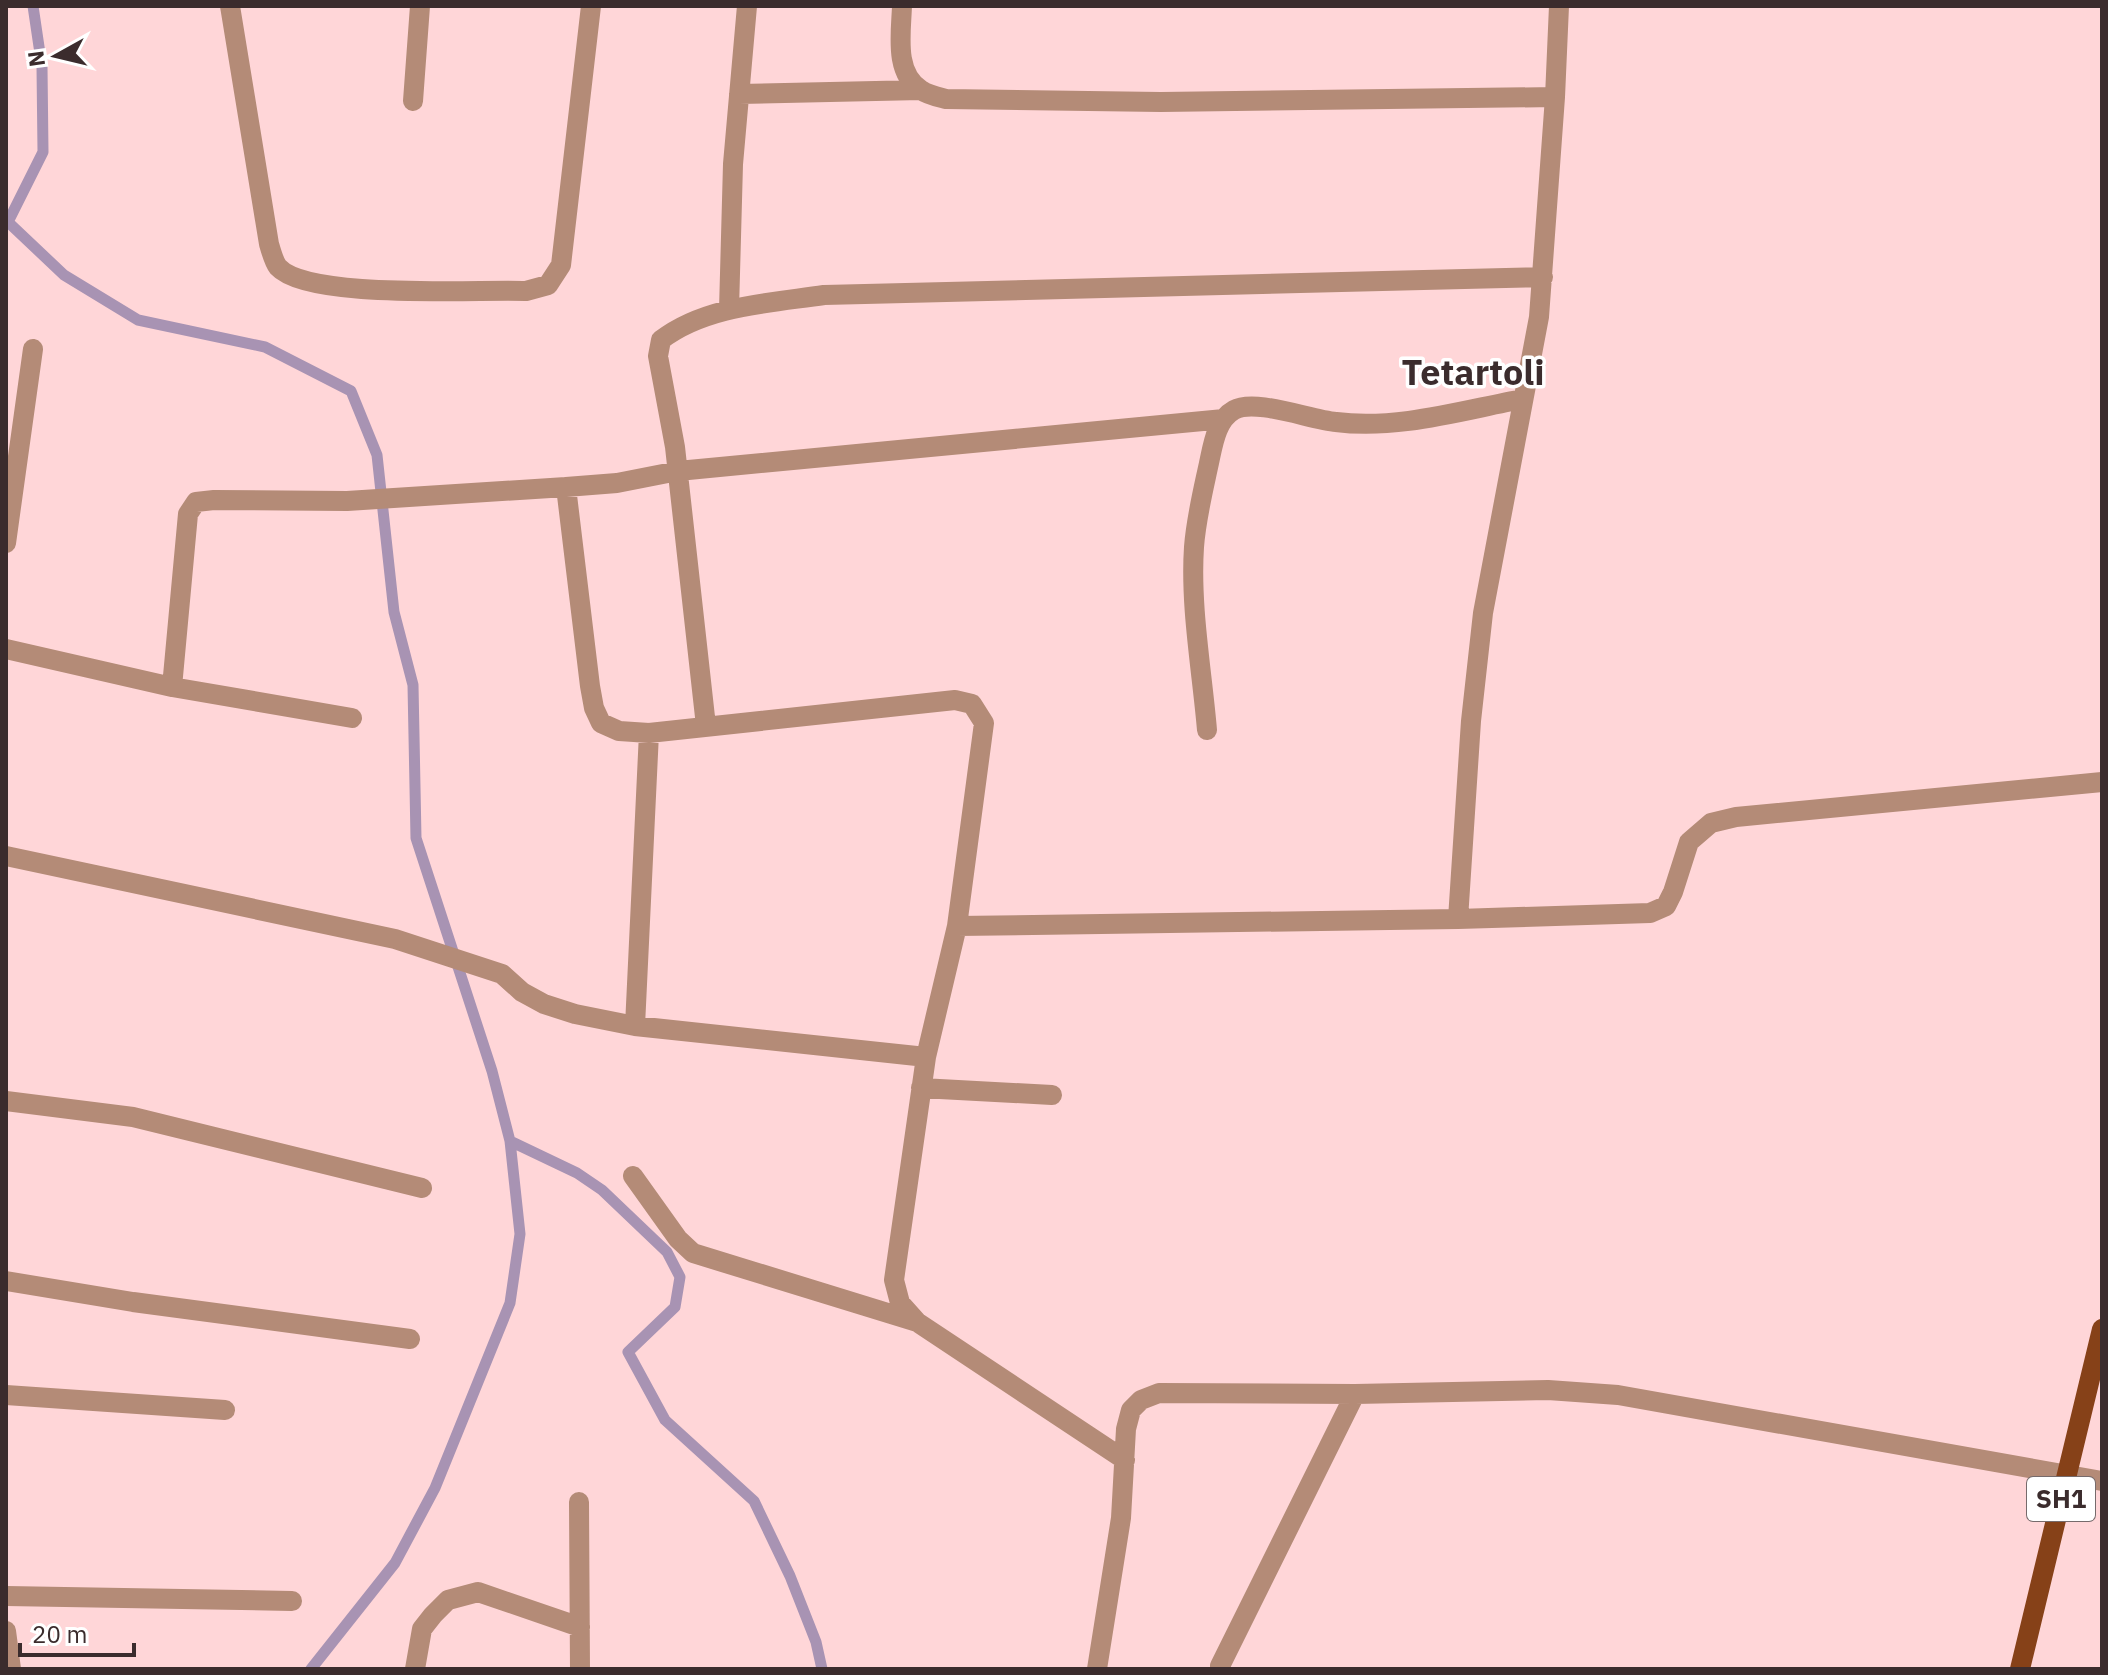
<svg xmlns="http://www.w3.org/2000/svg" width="2108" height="1675" font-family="'IBM Plex Sans',sans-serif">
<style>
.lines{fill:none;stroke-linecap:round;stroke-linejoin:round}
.stream{stroke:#a893b3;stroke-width:11}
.street{stroke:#b48b77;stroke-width:20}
.primary{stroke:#864118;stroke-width:20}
.labels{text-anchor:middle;stroke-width:7;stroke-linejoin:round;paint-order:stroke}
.shield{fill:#fff;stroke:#766b6c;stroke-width:2}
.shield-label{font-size:26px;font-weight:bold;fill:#3b2c2d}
.district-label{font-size:36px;font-weight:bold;fill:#3b2c2d;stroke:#fff}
</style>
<rect width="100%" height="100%" fill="#ffd6d8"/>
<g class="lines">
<!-- stream -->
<path class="stream" d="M33,6L42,67L43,152L8,222L64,275L138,320L265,347L351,391L377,455L394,612L413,685L416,838L492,1071L510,1141L520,1234L510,1303L435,1488L395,1563L311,1669
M510,1141L577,1173L602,1190L667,1252L680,1277L675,1307L628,1352L665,1420L754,1501L790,1576L816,1642L822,1669"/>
<!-- street -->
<path class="street" d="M230,6L269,244C271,251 274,262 278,267C308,300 477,289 526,291L548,285L561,265L591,6
M902,6C901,34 894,73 921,90C928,95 938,97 946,99L1161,102L1555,97
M739,94L921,90
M413,101L420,6
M729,310L733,164L747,6
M6,543L33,349
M6,649L172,687
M352,718L172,687L188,514L196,502L214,500L347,501L566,487
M706,726L675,447L658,356L661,340C705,306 770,303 824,295L1543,277
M1207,730C1202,671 1190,606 1194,547C1196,519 1203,491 1209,463C1213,445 1216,420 1234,410C1255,398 1311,420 1336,422C1398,430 1463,410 1523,399
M6,856L395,939L502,974L522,992L544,1004L575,1014L635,1026L926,1057
M1458,919L1471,721L1483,613L1539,317L1555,97L1559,6
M957,926L984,723L972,704L955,700L649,733L619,731L601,723L594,708L590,686L566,487L617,483L678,471L1224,419
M635,1026L649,733
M921,1088L1052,1095
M6,1101L133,1117L422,1188
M633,1176L678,1239L693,1253L917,1322
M6,1281L133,1302L410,1339
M6,1395L225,1410
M1125,1460L917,1322L900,1303L894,1280L926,1057L957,926L1458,919L1650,913L1666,906L1673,892L1689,842L1711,823L1736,817L2102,782
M579,1502L580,1669
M6,1596L292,1601
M6,1631L11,1669
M1220,1666L1355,1394
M415,1669L422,1629L433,1615L448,1600L478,1592L580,1627
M1097,1669L1121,1518L1126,1429L1131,1410L1141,1400L1159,1393L1355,1394L1548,1390L1618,1395L2102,1481"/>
<!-- primary -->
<path class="primary" d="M2020,1669L2102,1329"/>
</g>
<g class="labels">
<!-- shield labels -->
<rect class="shield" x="2027" y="1477" width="68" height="44" rx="6"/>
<g class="shield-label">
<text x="2061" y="1508">SH1</text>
</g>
<!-- district labels -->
<g class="district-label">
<text x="1473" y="385">Tetartoli</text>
</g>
</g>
<!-- border -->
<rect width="2108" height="1675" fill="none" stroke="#3b2c2d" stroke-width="16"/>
<!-- north arrow -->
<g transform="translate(56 56) rotate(262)" stroke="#ffffff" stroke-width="6" paint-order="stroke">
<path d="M0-6L14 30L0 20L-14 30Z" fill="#3b2c2d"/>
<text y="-12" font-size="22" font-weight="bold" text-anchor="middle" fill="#3b2c2d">N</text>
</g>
<!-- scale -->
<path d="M20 1643v12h114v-12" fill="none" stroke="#3b2c2d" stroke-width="4"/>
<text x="32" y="1643" font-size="24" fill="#3b2c2d" stroke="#ffffff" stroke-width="6" paint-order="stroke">20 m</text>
</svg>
